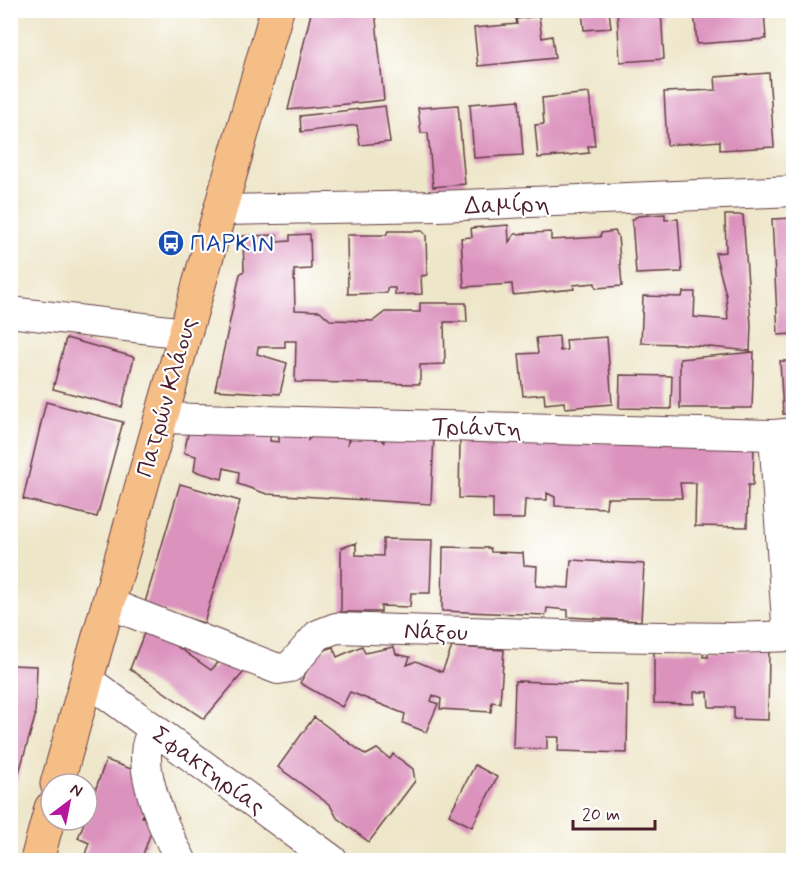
<svg xmlns="http://www.w3.org/2000/svg" width="804" height="871" font-family="Mynerve,sans-serif">
<style>
.building{fill:#db92bd}
.lines{fill:none;stroke-linecap:round;stroke-linejoin:round}
.minor-casing{stroke:#633d43;stroke-width:32}
.major-casing{stroke:#633d43;stroke-width:35}
.minor{stroke:#fff;stroke-width:30}
.major{stroke:#f6be87;stroke-width:33}
.labels{text-anchor:middle;stroke-width:4.5;stroke-linejoin:round;paint-order:stroke}
.street-label{font-size:24px;fill:#4a1f2b;stroke:#fff}
.transit-label{font-size:24px;fill:#164399;stroke:#fff;text-anchor:start}
</style>
<rect width="100%" height="100%" fill="#fff"/>
<filter id="ink" filterUnits="userSpaceOnUse"><feTurbulence type="fractalNoise" baseFrequency=".0167" numOctaves="2"/><feDisplacementMap in="SourceGraphic" scale="12" xChannelSelector="R" yChannelSelector="G"/><feConvolveMatrix kernelMatrix="1 2 1 2 8 2 1 2 1" color-interpolation-filters="sRGB"/></filter>
<filter id="wash" filterUnits="userSpaceOnUse"><feTurbulence type="fractalNoise" baseFrequency=".008" numOctaves="4" result="noise"/><feDisplacementMap in="SourceGraphic" scale="24" xChannelSelector="R" yChannelSelector="G"/><feGaussianBlur stdDeviation="1.35" result="paint"/><feColorMatrix in="noise" values="0 0 0 0 0 0 0 0 0 0 0 0 0 0 0 0 0 1.4 0 .05"/><feComposite in="paint" operator="in"/></filter>
<g filter="url(#wash)">
<rect width="100%" height="100%" fill="#eee6c9"/>
<g id="blocks">
<!-- building -->
<path class="building" d="M329,10H375L384,100L288,110L311,13Z
M582,10H609L611,28L584,30Z
M617,10H661L664,59L620,62Z
M694,10H764L766,39L697,44Z
M539,16L542,38L552,36L555,58L478,66L474,28L517,24L516,19Z
M769,73L774,147L720,150V141L667,145L664,92L716,90L715,77Z
M589,93L595,146H588L589,153L538,158L535,125L544,124L542,98Z
M519,100L523,155L474,158L470,104Z
M458,105L465,184L433,187L428,133H421L418,108Z
M385,106L390,142L360,145L357,125L301,132L300,116Z
M665,214V220L678,219L682,272L636,274L632,220L638,216Z
M725,215H743L751,325L750,351L680,344L641,343L643,296L682,297L683,292H695L694,317L728,320L726,295L715,253L726,252Z
M794,218V334L778,335L772,219Z
M508,225L509,242L515,234L551,232V240L600,237L601,233L615,231L618,236L622,286L596,288L595,283L573,285L574,289L513,295L512,284L464,287L461,238L472,237L471,228Z
M388,231H422L426,235L427,275L421,276L422,294L395,295V288H387V293L348,294L347,235H386Z
M310,234L311,269L294,270L295,310L320,311L330,320L373,321L385,312H420V303H466L467,322H444L445,364L420,365V384L295,382L296,341H285V347H258L257,354L287,363L280,394L215,390L240,274L244,271L243,236L277,235V242L290,241V235Z
M559,336L560,351L567,350L566,340L607,337L612,404L565,408L564,402L545,404L544,394L523,396L519,354L538,353L536,338Z
M66,338L134,357L122,407L53,389Z
M754,352L752,408H680V359Z
M780,361H794V414H783Z
M620,375L672,376L671,409L619,408Z
M46,402L123,422L97,517L23,499Z
M189,429L270,433V441L279,442V432L309,434L308,440L316,433L348,434V443L353,434L379,435L384,442V433L434,435L431,504L267,494L238,484L239,472L224,468L222,479L194,471L196,456L184,453Z
M460,440L754,444L753,485H748L747,527L695,526L696,483H680L682,498H607L606,508L555,506V497L547,493V500H525L524,519H493V499L459,498Z
M180,484L240,501L204,623L144,606Z
M383,539L432,540L430,593H411L410,607L381,606V612H341V548L356,543V555L383,556Z
M443,547L490,548L491,552L523,553L524,565L537,566L536,586L569,588L571,560L644,564L641,621L568,617V610L547,608L546,615L442,611Z
M147,626L184,640L178,647L211,670L224,657L248,667L204,719L130,669Z
M362,646L365,653L394,647L396,654L410,657L407,665L416,661L442,672L452,647L504,650L500,703L492,702L491,712L440,709L441,699L433,695L431,701L438,704L426,732L403,723L405,714L350,692L342,707L300,683L317,653L333,647L337,657Z
M654,650L703,651V657H708V650L769,651L768,720L734,719V707H709L708,692H694V704L654,703Z
M10,665L37,666L35,717L14,790L10,789Z
M515,681L628,685L627,753L558,751L559,737H547V749L513,748Z
M314,717L366,755L377,749L390,759L393,754L413,769L415,781L369,842L337,818L330,805L278,767Z
M106,760L145,774L147,802L142,817L155,821L141,860L134,857L133,860H83L89,843L78,838L85,820H87V813Z
M475,765L497,777L472,827L449,815Z"/>
</g>
</g>
<g filter="url(#ink)">
<use href="#blocks" fill-opacity="0" stroke="#633d43" stroke-width="1.5"/>
<g class="lines">
<defs>
<path id="minor" d="M220,210L438,206L794,191
M10,312L185,333
M160,418L774,435L794,433
M774,435L788,636
M107,603L278,669L290,667L318,635L336,628L594,636L730,638L794,636
M86,679L332,860
M154,729C149,737 146,746 146,755C145,785 166,834 181,860"/>
<path id="major" d="M57,784L277,10
M37,860L51,808"/>
</defs>
<!-- minor casing -->
<use href="#minor" class="minor-casing"/>
<!-- major casing -->
<use href="#major" class="major-casing"/>
<!-- minor -->
<use href="#minor" class="minor"/>
<!-- major -->
<use href="#major" class="major"/>
</g>
</g>
<!-- icons -->
<defs>
<symbol id="bus-disc" viewBox="-11 -11 22 22"><circle r="9.5" fill="#1a4fb4" stroke="#fff"/><path d="M-5-6H5V4H4V6H2V4H-2V6H-4V4H-5ZM-3.5-4V0h7V-4ZM-3.5 1.2v1.5H-2V1.2ZM2 1.2v1.5H3.5V1.2Z" fill="#fff"/></symbol>
</defs>
<g fill-rule="evenodd">
<use href="#bus-disc" x="156" y="228" width="30" height="30"/>
</g>
<g class="labels">
<!-- street labels -->
<g class="street-label">
<text transform="translate(507 204) rotate(-2)" y="8">Δαμίρη</text>
<text transform="translate(166 397) rotate(-74)" y="8">Πατρών Κλάους</text>
<text transform="translate(477 427) rotate(2)" y="8">Τριάντη</text>
<text transform="translate(436 631) rotate(2)" y="8">Νάξου</text>
<text transform="translate(209 770) rotate(36)" y="8">Σφακτηρίας</text>
</g>
<!-- transit labels -->
<g class="transit-label">
<text x="190" y="251">ΠΑΡΚΙΝ</text>
</g>
</g>
<!-- margin -->
<rect width="804" height="871" fill="none" stroke="#fff" stroke-width="36"/>
<!-- north arrow -->
<g transform="translate(69 802) rotate(32)"><circle r="28" fill="#ffffff" stroke="#b7a5aa" stroke-width="1.5"/>
<path d="M0-4.5L10 22L0 15L-10 22Z" fill="#b5179e"/>
<text y="-9" font-size="16" font-weight="bold" text-anchor="middle" fill="#4a1f2b">N</text>
</g>
<!-- scale -->
<path d="M573 820v9h82v-9" fill="none" stroke="#4a1f2b" stroke-width="3"/>
<text x="582" y="820" font-size="18" fill="#4a1f2b" stroke="#ffffff" stroke-width="4.5" paint-order="stroke">20 m</text>
</svg>
